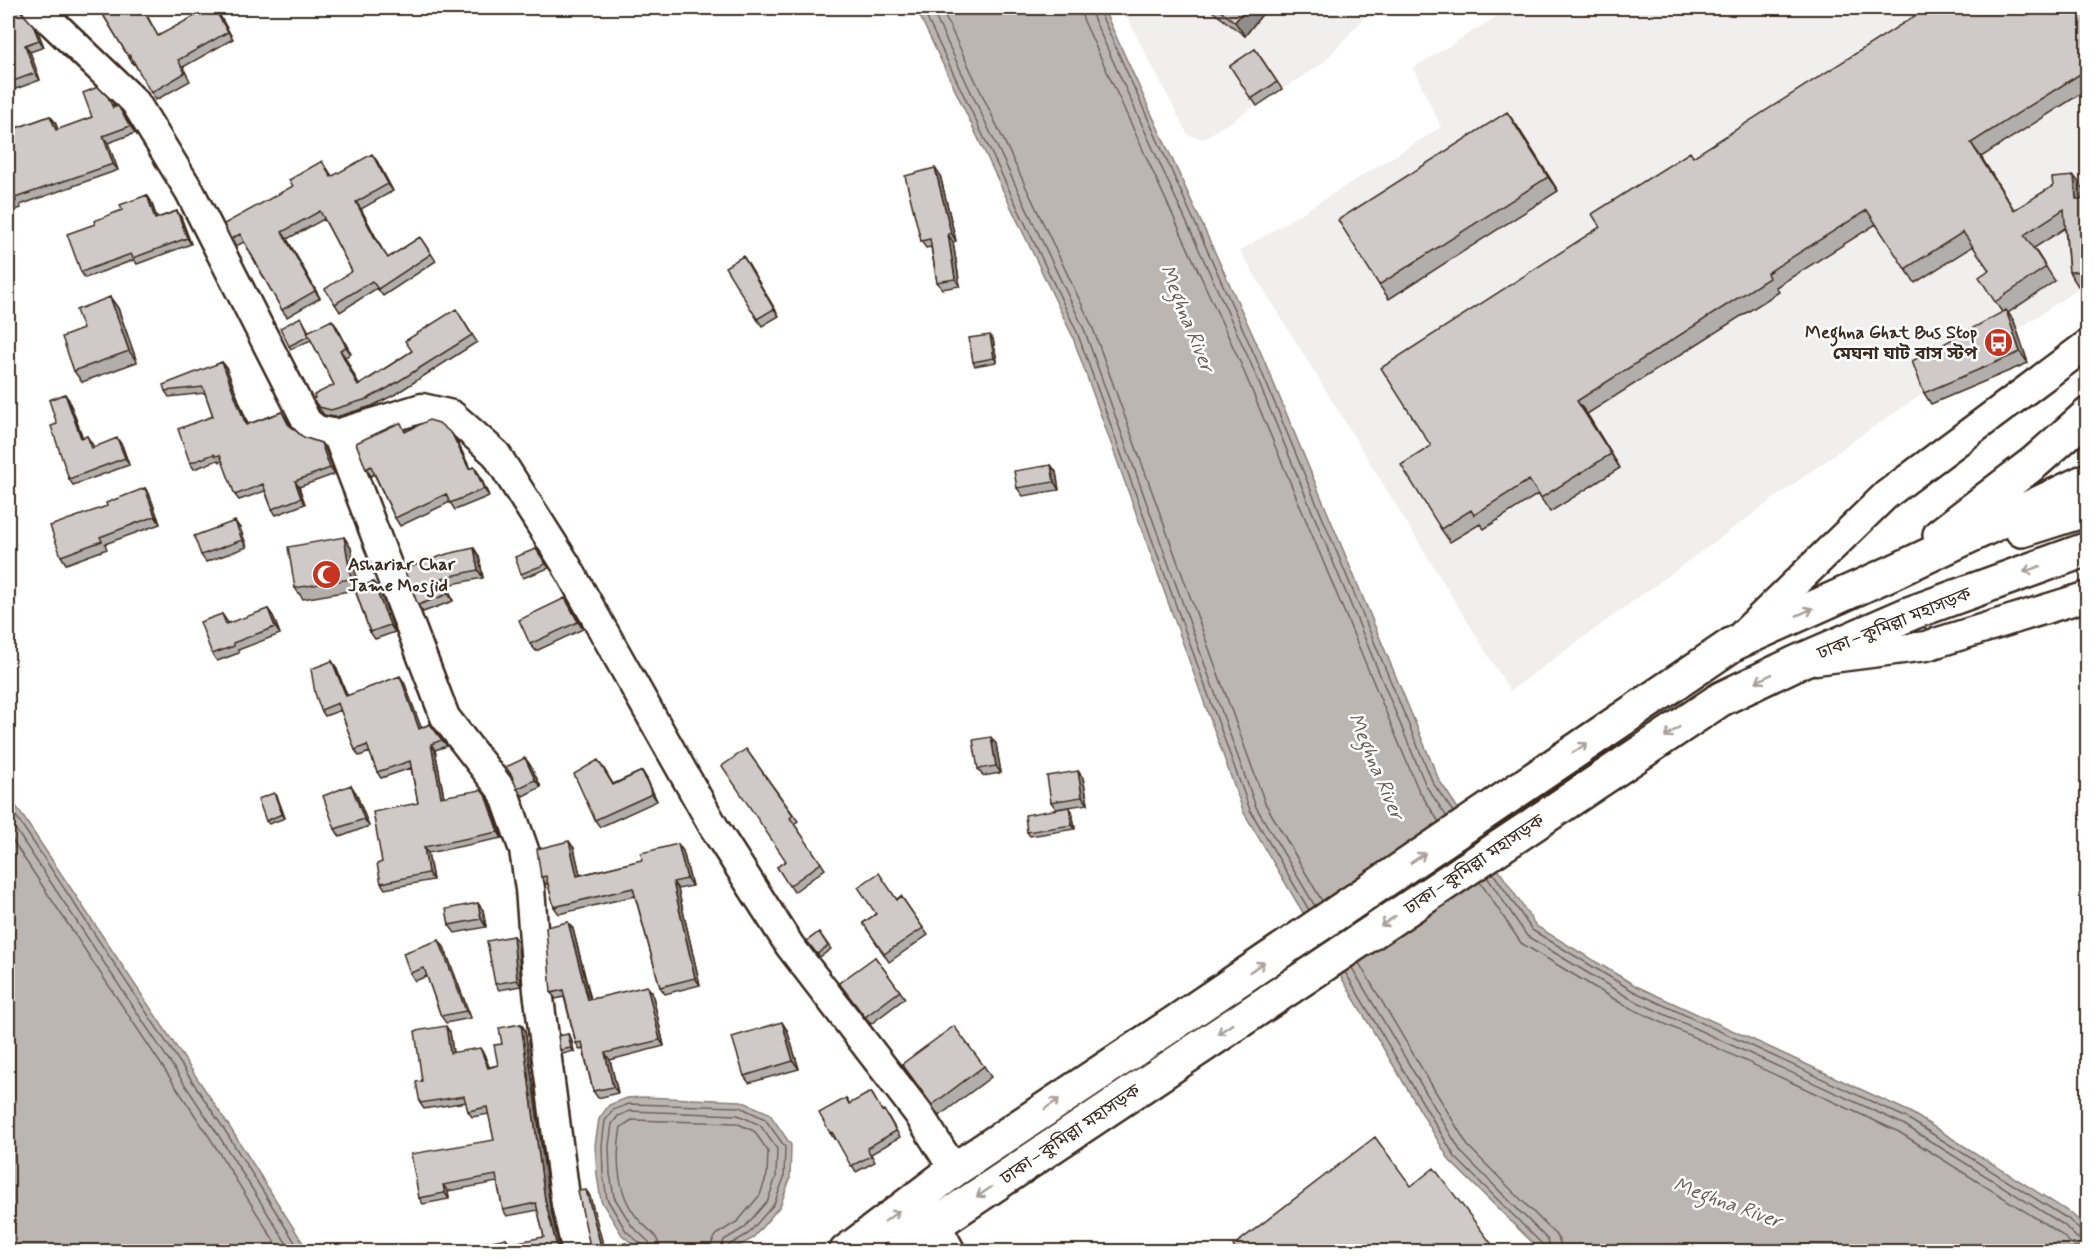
<svg xmlns="http://www.w3.org/2000/svg" width="2095" height="1259" font-family="Mynerve,'Noto Sans Bengali',sans-serif">
<style>
.built{fill:#f1efee}
.water{fill:#bcb6b3;stroke:#887e77;stroke-width:1.5}
.lines{fill:none;stroke-linecap:round;stroke-linejoin:round}
.shore{stroke:#6f625a;stroke-width:1.5}
.minor-casing{stroke:#3b2a1e;stroke-width:33}
.highway-casing{stroke:#3b2a1e;stroke-width:38}
.minor{stroke:#fff;stroke-width:28}
.highway{stroke:#fff;stroke-width:33}
.wall{fill:#b2aeab;stroke:#3b2a1e;stroke-width:1.5}
.shaded-wall{fill:#918d8b;stroke:#3b2a1e;stroke-width:1.5}
.building{fill:#cfcac7;stroke:#3b2a1e;stroke-width:1.5}
.oneway{stroke:#a79f9a}
.labels{text-anchor:middle;stroke-width:5;stroke-linejoin:round;paint-order:stroke}
.poi-label{font-size:18px;font-weight:bold;fill:#3b2a1e;stroke:#fff;text-anchor:end}
.street-label{font-size:18px;fill:#3b2a1e;stroke:#fff}
.water-label{font-size:20px;font-style:italic;fill:#685b52;stroke:#fff}
</style>
<rect width="100%" height="100%" fill="#fff"/>
<filter id="ink" filterUnits="userSpaceOnUse"><feTurbulence type="fractalNoise" baseFrequency=".0167" numOctaves="2"/><feDisplacementMap in="SourceGraphic" scale="12" xChannelSelector="R" yChannelSelector="G"/><feConvolveMatrix kernelMatrix="1 2 1 2 8 2 1 2 1" color-interpolation-filters="sRGB"/></filter>
<g filter="url(#ink)">
<!-- built -->
<path class="built" d="M1122,8H1373L1322,64L1203,139L1188,135Z
M1511,8H2087V283L1853,441L1510,691L1240,251L1441,127L1413,68Z"/>
<!-- water -->
<path class="water" d="M916,8H1103L1261,353L1439,780L1536,926L1636,986L1910,1112L2072,1214L2087,1229V1251H1541L1450,1161L1244,813L1072,335Z
M8,794L229,1126L308,1251H8Z
M643,1097L741,1101L769,1113L791,1145L790,1179L780,1206L752,1239L729,1251L642,1252L622,1235L601,1201L597,1175L595,1145L599,1119L609,1105L627,1098Z"/>
<g class="lines">
<!-- shore -->
<path class="shore" d="M922,8L1077,332L1250,810L1309,910
M931,8L1084,329L1256,807L1315,906
M941,8L1092,326L1265,803L1322,901
M1081,8L1083,19L1240,362L1418,789L1439,822
M1090,8L1092,15L1249,359L1426,786L1447,817
M1098,8L1255,356L1433,783L1453,812
M8,804L224,1129L301,1252
M8,818L217,1133L292,1252
M8,834L210,1138L281,1252
M1493,873L1532,930L1633,991L1907,1118L2068,1219L2082,1232L2088,1233
M1487,877L1527,936L1629,998L1903,1124L2064,1225L2077,1238L2088,1241
M1480,882L1521,943L1624,1005L1899,1132L2058,1232L2074,1246L2088,1250
M1359,963L1468,1146L1555,1234L1560,1242L1561,1252
M1352,968L1461,1152L1548,1240L1552,1252
M1345,972L1455,1157L1543,1245L1545,1252
M644,1252L642,1245L626,1231L607,1199L603,1174L602,1145L605,1121L613,1110L629,1104L740,1107L765,1119L785,1147L784,1178L774,1204L748,1234L729,1245L728,1252
M651,1252L649,1242L632,1226L614,1197L610,1174L609,1146L612,1124L618,1116L630,1111L738,1115L760,1125L777,1149L776,1177L768,1200L744,1228L724,1240L720,1252
M660,1252C660,1236 650,1232 640,1221C617,1196 615,1159 621,1127L632,1120L736,1123L754,1131L768,1151L767,1175L760,1195L738,1221L717,1234L712,1242L711,1252"/>
<defs>
<path id="minor" d="M37,8L135,102L190,192L307,422L317,430L337,434L422,408L452,415L496,454L565,563L715,829L790,946L918,1113L954,1170
M337,434L445,717L504,793L524,850L530,889L538,991L566,1204L577,1252
M1739,638L1886,495L2088,344
M1816,660L1926,646L2088,596
M936,1224L951,1252"/>
<path id="highway" d="M2022,530L2088,509
M1940,535L2035,462L2088,415
M846,1252L954,1170L1173,1024L1733,644L1891,573L2088,480
M900,1252L936,1224L1721,699L1796,663L1911,613L2088,549"/>
</defs>
<!-- minor casing -->
<use href="#minor" class="minor-casing"/>
<!-- highway casing -->
<use href="#highway" class="highway-casing"/>
<!-- minor -->
<use href="#minor" class="minor"/>
<!-- highway -->
<use href="#highway" class="highway"/>
</g>
<!-- wall -->
<path class="wall" d="M8,8L21,12L38,32L44,47L30,52L40,80L10,91L8,88Z
M99,8H134L137,13L148,17L158,36L215,8L233,39L183,67L190,81L156,100L134,63L133,64L128,56Z
M1208,8H1267L1245,36Z
M2088,8V89L1981,157L2014,210L2084,189L2085,199H2088V285L2078,286L2069,272L2065,228L2034,248L2055,281L2008,313L2014,321L2028,363L1931,404L1924,393L2002,312L1995,302L1989,270L1973,246L1915,283L1876,224L1776,287L1779,292L1587,414L1620,468L1550,512L1538,494L1484,529L1480,524L1450,542L1441,529L1431,446L1600,227L1693,157Z
M1255,49L1282,89L1257,106L1230,66Z
M113,104L115,107L122,113L135,133L108,143L118,170L20,205L21,208L8,213V131L50,116L55,122L58,130L92,117Z
M1517,126L1558,191L1389,299L1379,285Z
M377,161L393,191L361,209L382,249L388,258L420,237L436,261L383,296L377,288L340,312L335,304L352,271L324,219L287,239L320,298L287,317L282,310L244,242L236,246L231,239L327,168L332,176Z
M940,175L956,241L953,242L960,286L942,289L937,282L931,247L926,248L921,241Z
M147,195L151,201L157,218L177,211L181,217L191,244L137,264L134,260L85,278L81,272L122,210Z
M743,256L779,316L762,326L757,319Z
M110,297L118,308L137,362L82,382L74,371L83,329Z
M301,317L309,332L337,327L351,354L345,357L359,385L412,351L461,317L477,342L394,395L372,406L336,417L324,415L312,399L334,385L311,340L291,349L289,346Z
M993,339L997,362L975,366L973,362Z
M222,362L226,367L248,424L282,412L291,426L303,437L321,443L325,448L335,474L299,487L305,504L276,515L272,509L265,491L239,500L235,495L223,461L220,462L218,460L194,469L190,463L213,416L205,393L169,397L165,391Z
M69,400L83,438L87,436L94,447L122,445L129,465L73,485L69,479L57,424Z
M406,431L452,434L457,441L470,469L474,467L479,474L489,496L455,510L450,502L400,526L395,518L374,474L371,476L366,469Z
M1051,465L1056,472L1059,490L1023,496L1017,488Z
M145,488L150,496L160,524L105,544L107,549L66,564L61,556L107,506Z
M240,528L247,547L206,562L201,555Z
M344,537L351,548L358,587L373,582L379,589L395,632L375,639L370,632L355,590L303,599L295,588Z
M536,549L549,568L523,578L521,574Z
M447,554L479,556L483,578L447,585L453,601L423,612L418,605Z
M570,606L583,629L536,651L530,644Z
M268,609L273,616L280,634L238,650L239,653L217,661L212,654L222,614L229,624Z
M332,661L336,667L347,696L404,682L421,728L430,724L447,746L435,750L444,797L489,801L502,838L428,853L433,880L385,889L381,883L382,862L418,803L411,768L381,778L377,772L370,752L359,756L355,750L341,710L325,716L321,710Z
M996,744L1001,773L983,776L978,769Z
M746,749L798,821L794,824L825,869L794,892L777,867L786,861Z
M525,758L530,765L541,787L523,796L517,789Z
M603,767L613,784L642,771L647,779L657,801L600,827L595,820Z
M1078,771L1083,778L1088,804L1056,809L1051,802Z
M274,793L277,796L285,818L269,824L266,821Z
M356,793L369,826L340,837L335,829Z
M1069,807L1072,811L1075,829L1030,836L1027,832Z
M678,844L683,851L692,886L678,889L700,985L665,994L660,987L635,896L559,914L554,907L548,884H546L541,877L574,848L580,875L642,860Z
M901,896L928,935L889,962L863,923Z
M483,910L486,927L455,933L449,925Z
M573,929L591,999L652,992L664,1046L610,1060L618,1093L598,1098L593,1091L583,1049L580,1050L576,1043L564,997L556,999L551,993Z
M819,932L831,949L820,957L807,941Z
M518,942L521,986L499,990L495,984Z
M444,947L471,1018L446,1023L441,1016L427,976L415,981L410,973Z
M875,957L905,998L871,1024L845,990Z
M521,1024L525,1030L550,1206L560,1251H468L506,1238L511,1244L544,1237L538,1210L507,1216L503,1210L497,1182L448,1191L449,1199L423,1204L419,1198L494,1140L489,1114L472,1117L468,1111L466,1102L424,1109L420,1103L422,1081L450,1032L453,1053L484,1054L489,1067L498,1065L502,1044Z
M787,1030L799,1069L749,1083L744,1076Z
M568,1034L571,1038L574,1051L563,1054L560,1050Z
M902,1064L984,1066L991,1077L939,1116Z
M871,1092L882,1111L888,1116L900,1137L871,1154L875,1162L856,1172L836,1138L834,1139L830,1133L846,1098L850,1104Z"/>
<!-- shaded-wall -->
<path class="shaded-wall" d="M214,8L218,12L233,39L228,32Z
M1246,8H1267L1245,36L1235,22Z
M33,25L38,32L44,47L39,40Z
M25,45L30,52L40,80L35,73Z
M1507,112L1517,126L1558,191L1548,177Z
M50,116L55,122L61,137L56,130Z
M103,136L108,143L118,170L113,164Z
M1971,143L1981,157L2023,224L2014,210Z
M372,154L377,161L393,191L388,184Z
M935,168L940,175L956,241L951,233Z
M2074,176L2084,189L2086,213L2076,199Z
M147,195L151,201L159,225L155,219Z
M356,202L361,209L382,249L377,242Z
M177,211L181,217L191,244L187,238Z
M282,232L287,239L320,298L315,291Z
M948,234L953,242L960,286L955,279Z
M743,256L748,264L779,316L774,309Z
M110,297L118,308L137,362L129,351Z
M2006,310L2014,321L2028,363L2020,352Z
M332,320L337,327L351,354L346,347Z
M990,335L993,339L997,362L994,358Z
M340,350L345,357L363,393L358,386Z
M222,362L226,367L250,431L246,425Z
M65,394L69,400L85,445L81,438Z
M1577,401L1587,414L1620,468L1611,454Z
M452,434L457,441L474,477L469,469Z
M117,438L122,445L129,465L125,458Z
M321,443L325,448L335,474L330,468Z
M1051,465L1056,472L1059,490L1054,482Z
M474,467L479,474L489,496L484,489Z
M295,481L299,487L305,504L301,498Z
M145,488L150,496L160,524L155,516Z
M235,521L240,528L247,547L242,540Z
M344,537L351,548L359,590L351,579Z
M474,548L479,556L483,578L478,570Z
M442,578L447,585L453,601L448,594Z
M373,582L379,589L395,632L390,625Z
M565,598L570,606L583,629L578,622Z
M268,609L273,616L280,634L275,627Z
M332,661L336,667L350,702L346,696Z
M400,676L404,682L424,735L419,729Z
M991,737L996,744L1001,773L996,766Z
M431,744L435,750L445,803L441,797Z
M525,758L530,765L541,787L535,780Z
M642,771L647,779L657,801L652,794Z
M1078,771L1083,778L1088,804L1082,797Z
M351,785L356,793L369,826L364,819Z
M274,793L277,796L285,818L282,814Z
M485,795L489,801L502,838L498,832Z
M1069,807L1072,811L1075,829L1072,825Z
M569,841L574,848L582,883L577,876Z
M678,844L683,851L692,886L687,879Z
M424,847L428,853L433,880L428,873Z
M673,882L678,889L700,985L695,978Z
M478,903L483,910L486,927L481,919Z
M568,922L573,929L592,1007L588,1000Z
M513,936L518,942L521,986L517,980Z
M439,940L444,947L471,1018L466,1011Z
M647,986L652,992L664,1046L660,1040Z
M782,1022L787,1030L799,1069L793,1061Z
M521,1024L525,1030L550,1206L560,1251H558L545,1200Z
M446,1026L450,1032L454,1059L450,1053Z
M568,1034L571,1038L574,1051L571,1048Z
M480,1048L484,1054L492,1074L488,1068Z
M605,1053L610,1060L618,1093L613,1087Z
M443,1185L448,1191L449,1199L445,1193Z
M586,1190L590,1196L605,1251L602,1250Z"/>
<!-- building -->
<path class="building" d="M8,8H18L33,25L39,40L25,45L35,73L8,83Z
M99,8H133L137,13L143,10L158,36L209,8H214L228,32L178,60L185,73L151,93L130,55L128,56Z
M1217,8H1246L1235,22Z
M1927,8H2088V69L1971,143L2014,210L2053,186L2052,178L2074,176L2076,199H2088V271L2069,272L2064,209L2024,235L2046,267L1995,302L1979,277L1989,270L1963,232L1905,269L1867,210L1767,273L1769,278L1577,401L1611,454L1541,498L1529,480L1474,515L1471,510L1441,529L1401,465L1431,446L1381,368L1600,227L1592,214L1690,152L1693,157Z
M1255,49L1277,82L1251,99L1230,66Z
M98,87L108,97L113,108L118,106L130,126L103,136L113,164L15,198L16,201L8,205V131L50,116L56,130L92,117L83,93Z
M1507,112L1548,177L1379,285L1338,220Z
M372,154L388,184L356,202L377,242L388,258L420,237L431,254L378,289L372,281L335,304L325,289L352,271L320,211L282,232L315,291L282,310L240,234L231,239L224,224L293,186L289,180L322,161L331,177Z
M935,168L951,233L948,234L955,279L937,282L930,239L921,241L905,176Z
M147,195L155,219L177,211L187,238L133,258L131,254L81,272L67,234L95,224L94,221L122,210L120,205Z
M743,256L774,309L757,319L725,267Z
M110,297L129,351L74,371L62,337L83,329L76,310Z
M456,309L472,335L388,388L367,399L331,410L319,407L312,399L315,398L314,395L334,385L307,332L332,320L346,347L340,350L358,386L412,351L405,341Z
M2006,310L2020,352L1924,393L1912,361Z
M301,317L308,332H307L309,336L289,346L280,328Z
M990,335L994,358L973,362L969,338Z
M222,362L246,425L282,412L288,424L303,437L321,443L330,468L295,481L301,498L272,509L263,484L235,495L220,455L216,456L214,454L190,463L178,429L213,416L203,387L165,391L163,385Z
M65,394L81,438L87,436L92,448L117,438L125,458L69,479L51,426L57,424L49,400Z
M429,420L439,423L452,434L469,469L474,467L484,489L450,503L446,494L395,518L371,466L366,469L356,443L397,424L401,423L405,432Z
M1051,465L1054,482L1017,488L1014,471Z
M145,488L155,516L100,537L102,541L61,556L50,526L107,506L106,503Z
M235,521L242,540L201,555L194,536Z
M344,537L351,579L295,588L288,547Z
M474,548L478,570L442,578L448,594L418,605L404,569L447,554Z
M536,549L546,564L521,574L515,557Z
M373,582L390,625L370,632L355,589Z
M565,598L578,622L530,644L519,620Z
M268,609L275,627L233,643L234,646L212,654L200,622L222,614L226,624Z
M332,661L346,696L400,676L419,729L430,724L442,740L431,744L441,797L481,790L485,795L498,832L424,847L428,873L381,883L377,864L382,862L373,812L418,803L410,761L377,772L367,745L355,750L338,703L321,710L315,693L311,669Z
M991,737L996,766L978,769L973,740Z
M746,749L793,815L790,818L821,863L789,886L777,867L786,861L722,766Z
M525,758L535,780L517,789L512,776L506,767Z
M598,760L613,785L642,771L652,794L595,820L574,774Z
M1078,771L1082,797L1051,802L1047,776Z
M351,785L364,819L335,829L323,796Z
M274,793L282,814L266,821L258,799Z
M1069,807L1072,825L1027,832L1025,815Z
M569,841L577,876L642,860L641,853L678,844L687,879L673,882L695,978L660,987L633,888L554,907L546,876L541,877L537,849Z
M879,873L897,900L901,896L923,928L884,954L863,923L876,914L858,887Z
M478,903L481,919L449,925L446,909Z
M568,922L588,1000L647,986L660,1040L605,1053L613,1087L593,1091L582,1042L576,1043L563,990L551,993L546,927Z
M819,932L828,946L817,954L807,941Z
M513,936L517,980L495,984L487,941Z
M439,940L466,1011L441,1016L424,968L410,973L403,953Z
M875,957L900,991L865,1017L839,983Z
M782,1022L793,1061L744,1076L732,1037Z
M521,1024L545,1200L558,1251H468L467,1246L506,1238L508,1244L544,1237L536,1203L503,1210L496,1175L443,1185L445,1193L419,1198L411,1154L494,1140L487,1107L468,1111L464,1096L420,1103L416,1082L422,1081L415,1031L446,1026L450,1053L480,1048L488,1068L498,1065L494,1045L502,1044L499,1028Z
M954,1026L984,1066L932,1105L902,1064Z
M568,1034L571,1048L560,1050L558,1036Z
M871,1092L882,1111L884,1110L896,1131L867,1148L871,1156L851,1166L832,1132L830,1133L819,1113L846,1098L849,1104Z
M1375,1137L1411,1186L1434,1168L1497,1251H1237L1233,1246Z
M586,1190L602,1250L626,1243L628,1251H588L589,1242L578,1191Z"/>
<!-- one-way arrows -->
<defs><path id="oneway-shaft" d="M-6 0H5M1.5-3L5.5 0L1.5 3" fill="none" stroke-width="1.6" stroke-linecap="round" stroke-linejoin="round" transform="scale(1.5)"/></defs>
<g class="oneway">
<use href="#oneway-shaft" transform="translate(2032 569) rotate(160)"/>
<use href="#oneway-shaft" transform="translate(1805 612) rotate(-24)"/>
<use href="#oneway-shaft" transform="translate(1764 678) rotate(154)"/>
<use href="#oneway-shaft" transform="translate(1672 732) rotate(146)"/>
<use href="#oneway-shaft" transform="translate(1580 748) rotate(-34)"/>
<use href="#oneway-shaft" transform="translate(1418 858) rotate(-34)"/>
<use href="#oneway-shaft" transform="translate(1388 921) rotate(146)"/>
<use href="#oneway-shaft" transform="translate(1257 967) rotate(-34)"/>
<use href="#oneway-shaft" transform="translate(1225 1029) rotate(146)"/>
<use href="#oneway-shaft" transform="translate(1052 1104) rotate(-34)"/>
<use href="#oneway-shaft" transform="translate(984 1192) rotate(146)"/>
<use href="#oneway-shaft" transform="translate(892 1216) rotate(-37)"/>
</g>
</g>
<!-- icons -->
<defs>
<symbol id="bus-disc" viewBox="-11 -11 22 22"><circle r="9.5" fill="#c8321e" stroke="#fff"/><path d="M-5-6H5V4H4V6H2V4H-2V6H-4V4H-5ZM-3.5-4V0h7V-4ZM-3.5 1.2v1.5H-2V1.2ZM2 1.2v1.5H3.5V1.2Z" fill="#fff"/></symbol>
<symbol id="mosque-disc" viewBox="-11 -11 22 22"><circle r="9.5" fill="#c8321e" stroke="#fff"/><path d="M3.5-4.9A6 6 0 1 0 3.5 4.9A5 5 0 1 1 3.5-4.9Z" fill="#fff"/></symbol>
</defs>
<g fill-rule="evenodd">
<use href="#bus-disc" x="1982" y="326" width="33" height="33"/>
<use href="#mosque-disc" x="310" y="558" width="33" height="33"/>
</g>
<g class="labels">
<!-- poi labels -->
<g class="poi-label">
<text x="1977" y="338">Meghna Ghat Bus Stop<tspan x="1977" dy="21">মেঘনা ঘাট বাস স্টপ</tspan></text>
<text x="348" y="570" text-anchor="start">Ashariar Char<tspan x="348" dy="21">Jame Mosjid</tspan></text>
</g>
<!-- street labels -->
<g class="street-label">
<text transform="translate(1894 623) rotate(-22)" y="6">ঢাকা–কুমিল্লা মহাসড়ক</text>
<text transform="translate(1474 864) rotate(-34)" y="6">ঢাকা–কুমিল্লা মহাসড়ক</text>
<text transform="translate(1070 1134) rotate(-34)" y="6">ঢাকা–কুমিল্লা মহাসড়ক</text>
</g>
<!-- water labels -->
<g class="water-label">
<text transform="translate(1188 318) rotate(68)" y="7">Meghna River</text>
<text transform="translate(1377 766) rotate(67)" y="7">Meghna River</text>
<text transform="translate(1728 1202) rotate(20)" y="7">Meghna River</text>
</g>
</g>
<!-- margin -->
<rect width="2095" height="1259" fill="none" stroke="#fff" stroke-width="30"/>
<rect x="15" y="15" width="2065" height="1229" fill="none" stroke="#3b2a1e" stroke-width="2" filter="url(#ink)"/>
</svg>
